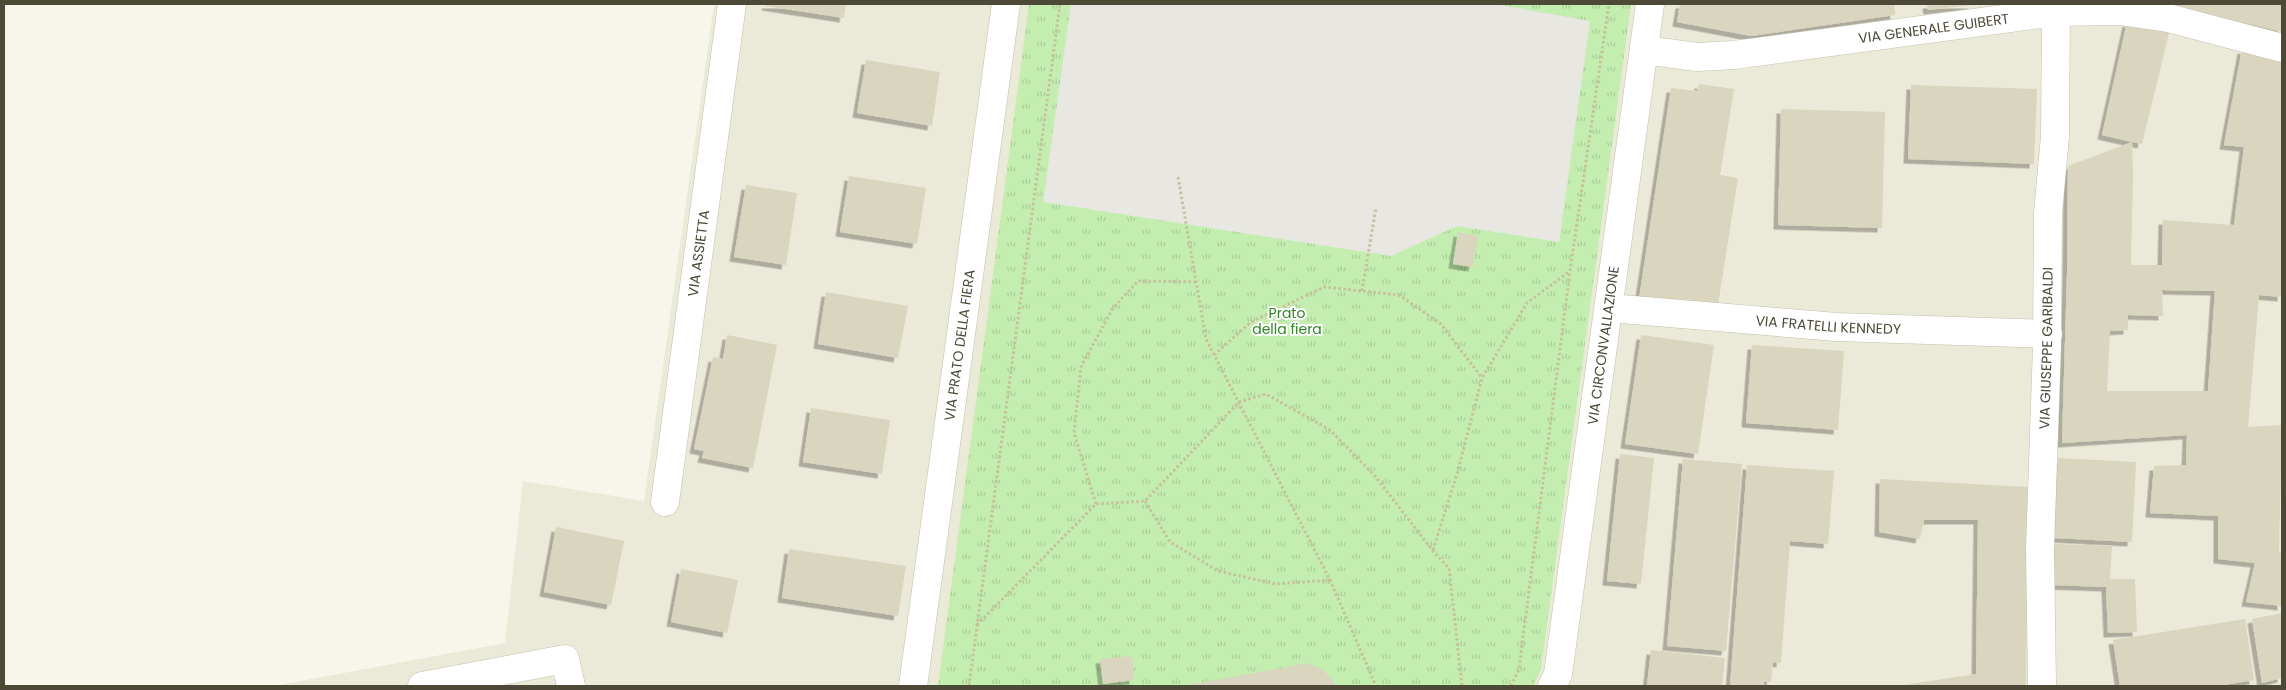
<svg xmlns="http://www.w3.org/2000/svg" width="2286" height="690" font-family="Poppins,sans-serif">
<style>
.residential{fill:#ebe9d8}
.park{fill:url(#park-tufts)}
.parking{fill:#e8e7e2}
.building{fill:#d9d5be;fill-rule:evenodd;filter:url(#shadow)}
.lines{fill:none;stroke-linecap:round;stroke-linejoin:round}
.minor-casing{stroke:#c3c1ac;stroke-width:29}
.path{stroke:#c6c19b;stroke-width:3;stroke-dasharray:2.5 2.5;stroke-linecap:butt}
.minor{stroke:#fff;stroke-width:28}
.labels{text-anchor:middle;stroke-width:4;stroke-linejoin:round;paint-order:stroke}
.street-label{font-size:14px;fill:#4c4937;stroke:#fff}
.park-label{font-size:14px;fill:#318523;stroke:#fff}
</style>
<defs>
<pattern id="park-tufts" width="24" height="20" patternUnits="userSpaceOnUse" patternTransform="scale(1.25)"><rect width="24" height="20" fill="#c3eeb0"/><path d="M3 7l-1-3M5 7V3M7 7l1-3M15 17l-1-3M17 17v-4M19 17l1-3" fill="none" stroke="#a9ce98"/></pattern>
<filter id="shadow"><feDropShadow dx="-4.5" dy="4.5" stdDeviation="0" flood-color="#0004"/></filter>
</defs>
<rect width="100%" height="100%" fill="#f6f6ea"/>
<!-- residential -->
<path class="residential" d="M714,4H2282V686H274L505,643L523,481L644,501Z"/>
<!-- park -->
<path class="park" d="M1029,4H1631L1541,669L1533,686H938Z"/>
<!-- parking -->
<path class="parking" d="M1071,4H1495L1590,21L1559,242L1457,226L1391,256L1043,202Z"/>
<!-- building -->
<path class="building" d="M767,4H846L844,18L766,6Z
M1680,4H1894L1895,15L1751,36L1677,22Z
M1927,4H1972V5L1928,10Z
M2171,4H2282V32L2171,5Z
M2127,22L2169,33L2142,144L2132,142L2133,174L2131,265H2162L2163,220L2234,225L2244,147L2224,145L2242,49L2282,59V297L2259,295L2248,427L2282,425L2279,552L2282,553V606L2246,602L2255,563L2218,559V516L2150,513L2154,466L2186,465L2187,435L2062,443L2067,274L2068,166L2132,142L2102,135ZM2162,290L2215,291L2208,391H2107L2110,331L2128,330V315L2163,316Z
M866,60L940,72L932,126L857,113Z
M1699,84L1734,89L1720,175L1738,178L1717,311L1639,299L1671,88L1697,91Z
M1911,85L2037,89L2034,164L1908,159Z
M1781,109L1885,112L1882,228L1778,225Z
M849,176L926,188L917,244L840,232Z
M746,185L797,193L786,265L734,257Z
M1458,232L1478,236L1473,267L1453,264Z
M826,292L908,306L898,358L818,344Z
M727,335L777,345L753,468L702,458L704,451L694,449L713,357L723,359Z
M1641,335L1714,345L1698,454L1625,444Z
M1752,345L1844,351L1838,430L1746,423Z
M811,408L890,420L882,474L803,462Z
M1620,454L1654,458L1641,584L1607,581Z
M2058,458L2136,462L2132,542L2055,538Z
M1683,459L1742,464L1726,651L1667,646Z
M1747,465L1834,471L1828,544L1790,541L1781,663L1773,662L1771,682H1764V686H1730Z
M1880,479L2028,487L2026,686H1897L1976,674L1978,520H1924L1920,539L1879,532Z
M556,527L624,541L611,605L544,592Z
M2055,544L2112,546L2110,579H2135L2137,632L2108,633L2106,587L2053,585Z
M789,549L906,566L898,616L782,598Z
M681,569L738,580L727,633L671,622Z
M2282,613V678L2262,683L2252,619Z
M2245,619L2254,680L2217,686H2120L2113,640Z
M1651,650L1725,658L1722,686H1647Z
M1132,656L1134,680L1103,684L1100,659Z
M1308,663L1323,670L1334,682L1335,686H1183Z"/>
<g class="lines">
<defs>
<g id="minor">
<path id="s1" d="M1644,50L1697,57L1734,55L2056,12L2120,11L2168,18L2282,48"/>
<path id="s2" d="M1609,308L1836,327L2048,334"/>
<path id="s3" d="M665,502L732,4"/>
<path d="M422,686L565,659L571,686"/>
<path id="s4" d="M913,686L1006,4"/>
<path id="s5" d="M1552,686L1558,674L1650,4"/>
<path id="s6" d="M2042,686L2040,549L2047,346L2048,213L2055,136L2056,12"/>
</g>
</defs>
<!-- minor casing -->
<use href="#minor" class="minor-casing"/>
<!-- path -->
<path class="path" d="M1178,177L1206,339L1330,580L1376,686
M1362,291L1376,207
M1214,355L1251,322L1324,287L1399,295L1441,324L1482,378
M1145,501L1170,542L1218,571L1275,584L1330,580
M1096,504L1074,433L1081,367L1113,308L1138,281L1196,282
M1433,550L1457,474L1482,378L1527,303L1570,271
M977,625L1096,504L1145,501L1239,402L1266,394L1330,430L1375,476L1433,551L1449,568L1462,686
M969,686L1060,4
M1511,686L1519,669L1570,271L1609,4"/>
<!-- minor -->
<use href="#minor" class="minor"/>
</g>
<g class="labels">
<!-- street labels -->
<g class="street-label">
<text dy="5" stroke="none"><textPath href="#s1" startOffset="292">VIA GENERALE GUIBERT</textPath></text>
<text dy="5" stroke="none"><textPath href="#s3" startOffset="251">VIA ASSIETTA</textPath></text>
<text dy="5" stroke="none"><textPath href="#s2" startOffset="220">VIA FRATELLI KENNEDY</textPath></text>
<text dy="5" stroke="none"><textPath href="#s4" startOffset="344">VIA PRATO DELLA FIERA</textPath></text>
<text dy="5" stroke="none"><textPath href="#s5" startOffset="345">VIA CIRCONVALLAZIONE</textPath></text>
<text dy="5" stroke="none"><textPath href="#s6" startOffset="338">VIA GIUSEPPE GARIBALDI</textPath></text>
</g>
<!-- park labels -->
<g class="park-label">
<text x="1287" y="318">Prato<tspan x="1287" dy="16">della fiera</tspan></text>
</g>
</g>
<!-- border -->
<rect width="2286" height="690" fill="none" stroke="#4c4937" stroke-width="10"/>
</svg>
